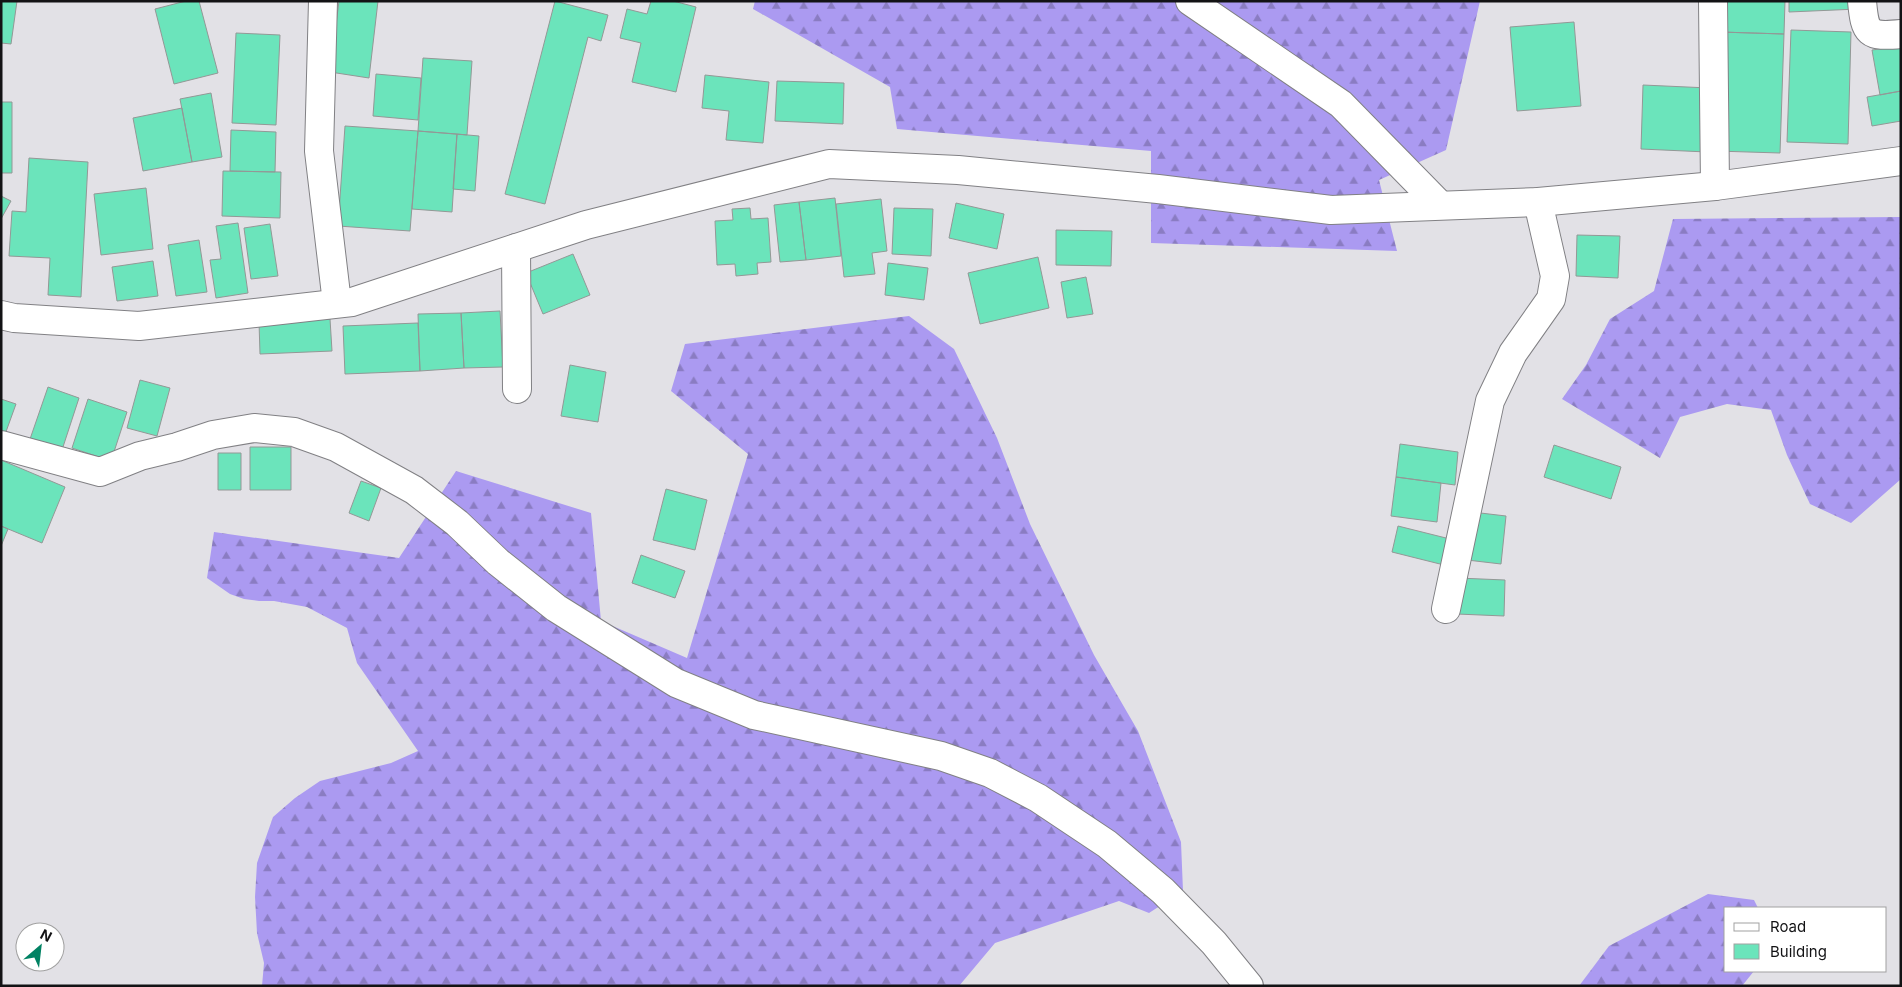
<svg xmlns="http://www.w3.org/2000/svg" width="1902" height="987" font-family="Inter,sans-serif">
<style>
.forest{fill:url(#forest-firs)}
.building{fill:#6be4bb;stroke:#939896}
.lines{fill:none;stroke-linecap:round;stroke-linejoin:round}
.minor-casing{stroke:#818084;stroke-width:30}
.tertiary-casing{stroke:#818084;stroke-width:30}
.minor{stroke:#fff;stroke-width:28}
.tertiary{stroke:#fff;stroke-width:28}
</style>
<defs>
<pattern id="forest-firs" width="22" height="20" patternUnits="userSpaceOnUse" patternTransform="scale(1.25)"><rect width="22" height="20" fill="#ab9af1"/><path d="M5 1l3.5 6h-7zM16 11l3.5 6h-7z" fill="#8a7cc2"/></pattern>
</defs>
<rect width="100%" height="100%" fill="#e2e1e6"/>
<!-- forest -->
<path class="forest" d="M755,1H1480L1446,150L1379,180L1397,251L1151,243V151L897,129L890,87L753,9Z
M1901,217V479L1851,523L1810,504L1787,455L1771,410L1727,404L1680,417L1660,458L1562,399L1586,365L1610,319L1654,291L1673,219Z
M909,316L954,349L997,438L1030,524L1094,655L1138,731L1181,842L1183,891L1149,913L1119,901L995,943L959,986H262L264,963L257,933L255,897L257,863L273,817L295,798L320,781L391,763L418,751L357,663L347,628L307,607L274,601H259L244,599L230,594L207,578L214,532L399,558L456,471L591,513L601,621L687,658L748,454L671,391L685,344Z
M1708,894L1754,900L1758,908H1726V971H1754L1742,986H1579L1609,946Z"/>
<!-- building -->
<path class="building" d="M1,1H17L11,44L1,43Z
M186,1H199L218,73L174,84L155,9Z
M339,1H378L369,78L330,72Z
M555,1L608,15L601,41L588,37L545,204L505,194Z
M651,1H673L696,7L676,92L632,82L641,43L620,38L627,9L647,14Z
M1721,1H1785L1784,34L1720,32Z
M1789,1H1857L1858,9L1789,12Z
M1574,22L1581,106L1517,111L1510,27Z
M1791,30L1851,32L1848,144L1787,142Z
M1720,32L1784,34L1780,153L1716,151Z
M236,33L280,35L276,125L232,123Z
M1901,46V91L1880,95L1872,50Z
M423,58L472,61L467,135L418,131Z
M376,74L421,78L418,120L373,116Z
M705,75L769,82L763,143L726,140L729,111L702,108Z
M777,81L844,83L843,124L775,121Z
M1643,85L1709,88L1707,152L1641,149Z
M1901,91V121L1872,126L1867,97Z
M211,93L222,157L192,162L180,99Z
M1,102H12V173H1Z
M182,108L192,162L143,171L133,118Z
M345,126L418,131L410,231L338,226Z
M231,130L276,132L275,172L230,171Z
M418,131L457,134L452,212L412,209Z
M457,134L479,136L475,191L453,189Z
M29,158L88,162L81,297L48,295L50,258L9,256L12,211L26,212Z
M223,171L281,172L280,218L222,216Z
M146,188L153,249L101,255L94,194Z
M1,196L11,201L1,219Z
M835,198L841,256L806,260L799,202Z
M881,199L887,251L872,253L875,274L844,277L836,204Z
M799,202L806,260L780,262L774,205Z
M956,203L1004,214L997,249L949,238Z
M750,208L751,219L768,218L771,262L757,263L758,274L736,276L735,264L717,265L715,221L733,220L732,209Z
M894,208L933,209L931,256L892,254Z
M238,223L248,293L216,298L210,260L221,259L216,226Z
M270,224L278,276L251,279L244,228Z
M1056,230L1112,231L1111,266L1056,265Z
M1577,235L1620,236L1618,278L1576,276Z
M199,240L207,292L176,296L168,245Z
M573,254L590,295L543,314L526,273Z
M1038,257L1049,308L980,324L968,273Z
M153,261L158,296L117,301L112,267Z
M888,263L928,268L924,300L885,295Z
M1086,277L1093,314L1067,318L1061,282Z
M500,311L503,367L464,368L461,313Z
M461,313L464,368L420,371L418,314Z
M330,319L332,351L260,354L259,322Z
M418,323L420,371L345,374L343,326Z
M570,365L606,372L598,422L561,416Z
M140,380L170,388L157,436L127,428Z
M48,387L79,398L61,453L29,442Z
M1,399L16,404L3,440L1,439Z
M88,399L127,412L111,461L72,448Z
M1400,444L1458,452L1455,485L1396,477Z
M1554,445L1621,467L1611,499L1544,477Z
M250,447H291V490H250Z
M218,453H241V490H218Z
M1,460L65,487L42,543L1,526Z
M1396,477L1441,483L1437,522L1391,516Z
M361,481L381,488L369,521L349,513Z
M666,489L707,500L695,550L653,540Z
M1472,512L1506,516L1501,564L1467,560Z
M1,526L8,529L1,546Z
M1398,526L1450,539L1444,565L1392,552Z
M641,555L685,571L675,598L632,583Z
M1458,578L1505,580L1504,616L1457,614Z"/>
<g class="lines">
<defs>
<path id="minor" d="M323,1L319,151L337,303
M1190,1L1341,104L1440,205
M1713,1L1715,186
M1862,1C1865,34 1868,37 1901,34
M516,248L517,389
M1,445L100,472L140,456L177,447L213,435L254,428L294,432L336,447L414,490L457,523L498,562L556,608L676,683L754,715L941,756L990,773L1038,798L1107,844L1163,891L1214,943L1249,986
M1446,609L1490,401L1513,353L1551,299L1555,276L1538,202"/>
<path id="tertiary" d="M1,315L14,318L139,326L352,302L586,225L829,164L958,170L1158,189L1331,210L1538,202L1715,186L1901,161"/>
</defs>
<!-- minor casing -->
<use href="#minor" class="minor-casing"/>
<!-- tertiary casing -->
<use href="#tertiary" class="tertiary-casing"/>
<!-- minor -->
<use href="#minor" class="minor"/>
<!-- tertiary -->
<use href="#tertiary" class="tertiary"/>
</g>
<!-- border -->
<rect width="1902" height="987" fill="none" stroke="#131315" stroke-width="5"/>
<!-- legend -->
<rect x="1724" y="907" width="162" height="65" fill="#ffffff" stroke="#a1a1a1"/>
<rect x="1734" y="923" width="25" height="8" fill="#ffffff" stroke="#a1a1a1"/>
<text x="1770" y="932" font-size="15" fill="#131315">Road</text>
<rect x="1734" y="944" width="25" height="15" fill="#6be4bb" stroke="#a1a1a1"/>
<text x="1770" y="957" font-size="15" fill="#131315">Building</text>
<!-- north arrow -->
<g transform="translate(40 947) rotate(28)"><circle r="24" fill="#ffffff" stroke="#a1a1a1"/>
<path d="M0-4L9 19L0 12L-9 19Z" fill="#018263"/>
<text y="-8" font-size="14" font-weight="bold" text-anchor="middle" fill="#131315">N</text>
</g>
</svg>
